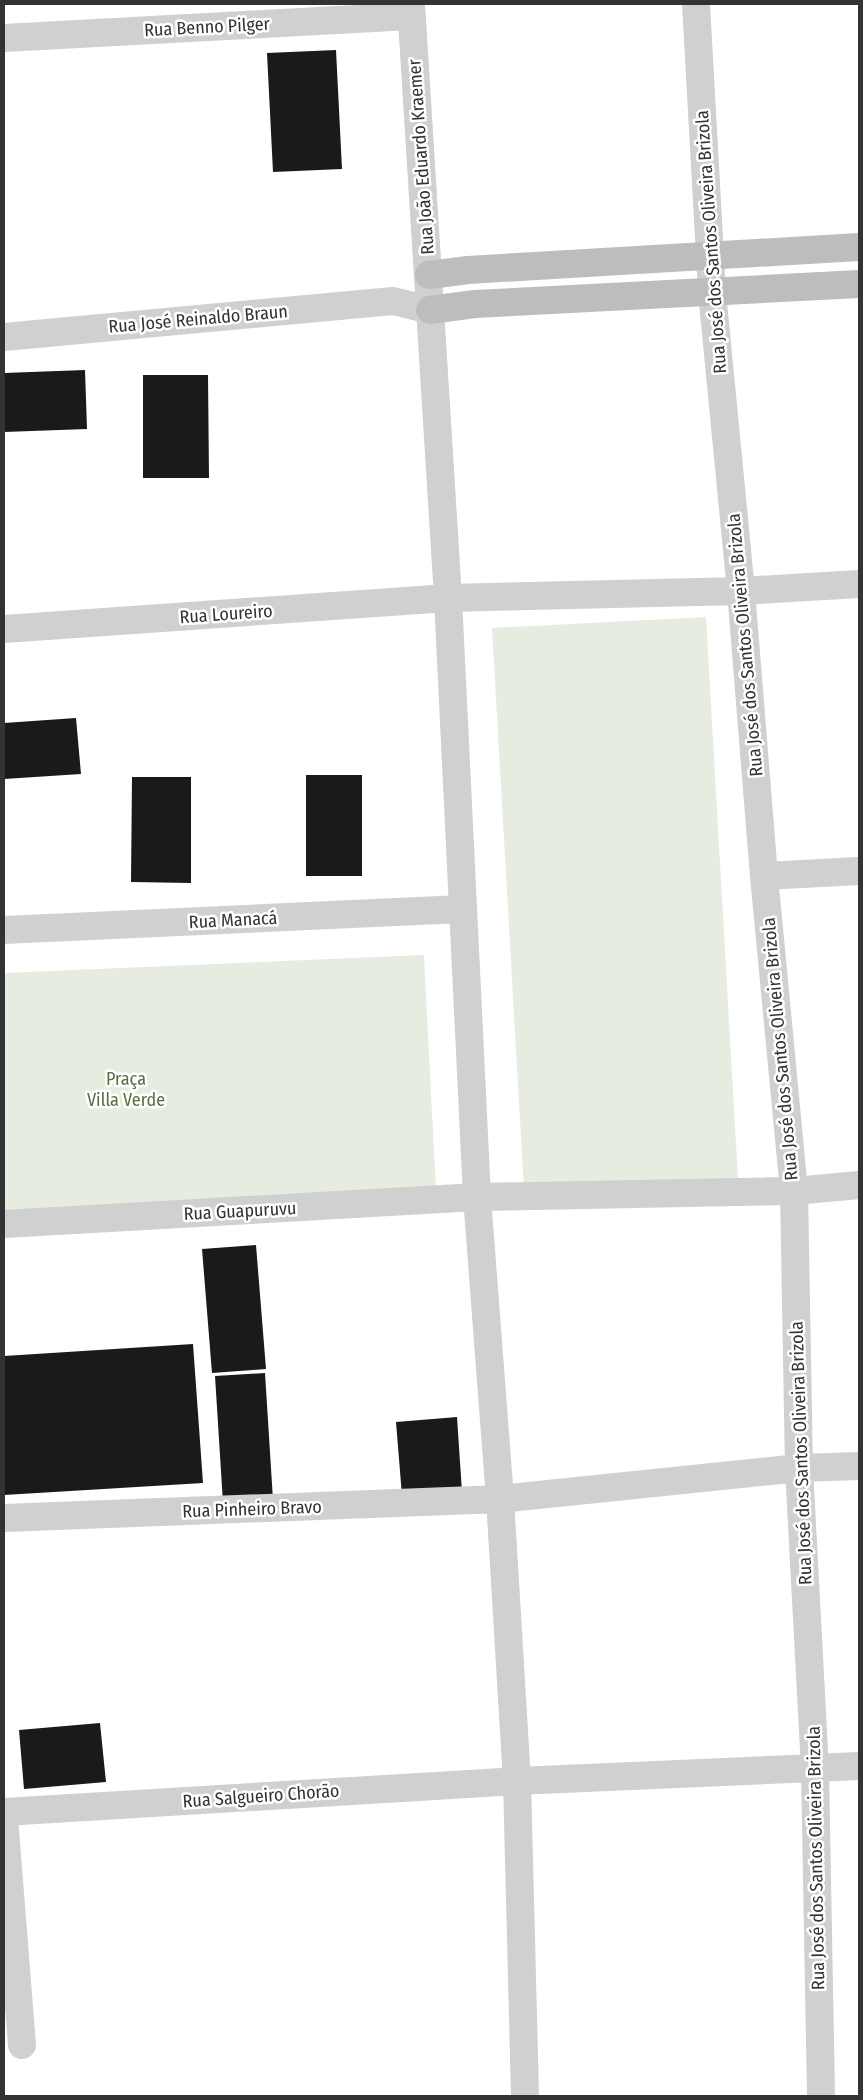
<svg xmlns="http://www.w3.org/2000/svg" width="863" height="2100" font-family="'Fira Sans Condensed',sans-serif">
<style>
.green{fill:#e6ecdf}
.building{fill:#1a1a1a}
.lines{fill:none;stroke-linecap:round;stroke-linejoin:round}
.street{stroke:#d0d0d0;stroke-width:28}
.secondary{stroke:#bdbdbd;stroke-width:28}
.labels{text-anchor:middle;stroke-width:5;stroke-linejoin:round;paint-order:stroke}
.street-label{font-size:18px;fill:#333;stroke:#fff}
.park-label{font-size:18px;fill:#56703f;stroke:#fff}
</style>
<rect width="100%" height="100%" fill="#fff"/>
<!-- green -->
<path class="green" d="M706,617L738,1179L524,1190L492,628Z
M424,955L436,1191L4,1219V973Z"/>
<!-- building -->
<path class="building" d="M336,50L342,169L273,172L267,53Z
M85,370L87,429L4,432V373Z
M143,375H208L209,478H143Z
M76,718L81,774L4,779V723Z
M306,775H362V876H306Z
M132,777H191V883L131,882Z
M256,1245L266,1369L212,1373L202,1249Z
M193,1344L203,1483L4,1495V1356Z
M265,1373L273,1500L223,1503L215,1376Z
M457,1417L462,1492L402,1496L396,1422Z
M100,1723L106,1782L24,1789L19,1730Z"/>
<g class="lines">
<!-- street -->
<path class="street" d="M411,4L448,598L477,1197L500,1499L517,1781L525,2096
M696,4L712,292L741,591L764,876L794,1191L799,1468L815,1769L821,2096
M4,38L411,16
M4,337L393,301L430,310
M4,629L448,598L741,591L859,584
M764,876L859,871
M4,930L462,909
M4,1224L477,1197L794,1191L859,1185
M4,1518L500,1499L799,1468L859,1466
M4,1812L517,1781L859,1766
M4,1817L22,2045"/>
<!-- secondary -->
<path class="secondary" d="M429,275L468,270L859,247
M430,310L475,304L859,284"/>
</g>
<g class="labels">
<!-- street labels -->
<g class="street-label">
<text transform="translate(207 27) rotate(-3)" y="6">Rua Benno Pilger</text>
<text transform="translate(421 157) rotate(-94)" y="6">Rua João Eduardo Kraemer</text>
<text transform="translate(711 242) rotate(-94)" y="6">Rua José dos Santos Oliveira Brizola</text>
<text transform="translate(198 319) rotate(-5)" y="6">Rua José Reinaldo Braun</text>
<text transform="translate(226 614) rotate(-4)" y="6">Rua Loureiro</text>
<text transform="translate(745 645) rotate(-95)" y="6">Rua José dos Santos Oliveira Brizola</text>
<text transform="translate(233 920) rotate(-3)" y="6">Rua Manacá</text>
<text transform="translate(780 1049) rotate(-95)" y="6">Rua José dos Santos Oliveira Brizola</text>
<text transform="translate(240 1211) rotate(-3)" y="6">Rua Guapuruvu</text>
<text transform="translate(801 1453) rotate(-92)" y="6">Rua José dos Santos Oliveira Brizola</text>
<text transform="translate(252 1509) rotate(-2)" y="6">Rua Pinheiro Bravo</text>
<text transform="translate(261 1796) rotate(-4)" y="6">Rua Salgueiro Chorão</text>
<text transform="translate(816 1858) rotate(-91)" y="6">Rua José dos Santos Oliveira Brizola</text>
</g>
<!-- park labels -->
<g class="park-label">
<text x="126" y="1085">Praça<tspan x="126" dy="21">Villa Verde</tspan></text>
</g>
</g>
<!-- border -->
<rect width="863" height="2100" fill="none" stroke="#333333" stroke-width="10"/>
</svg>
